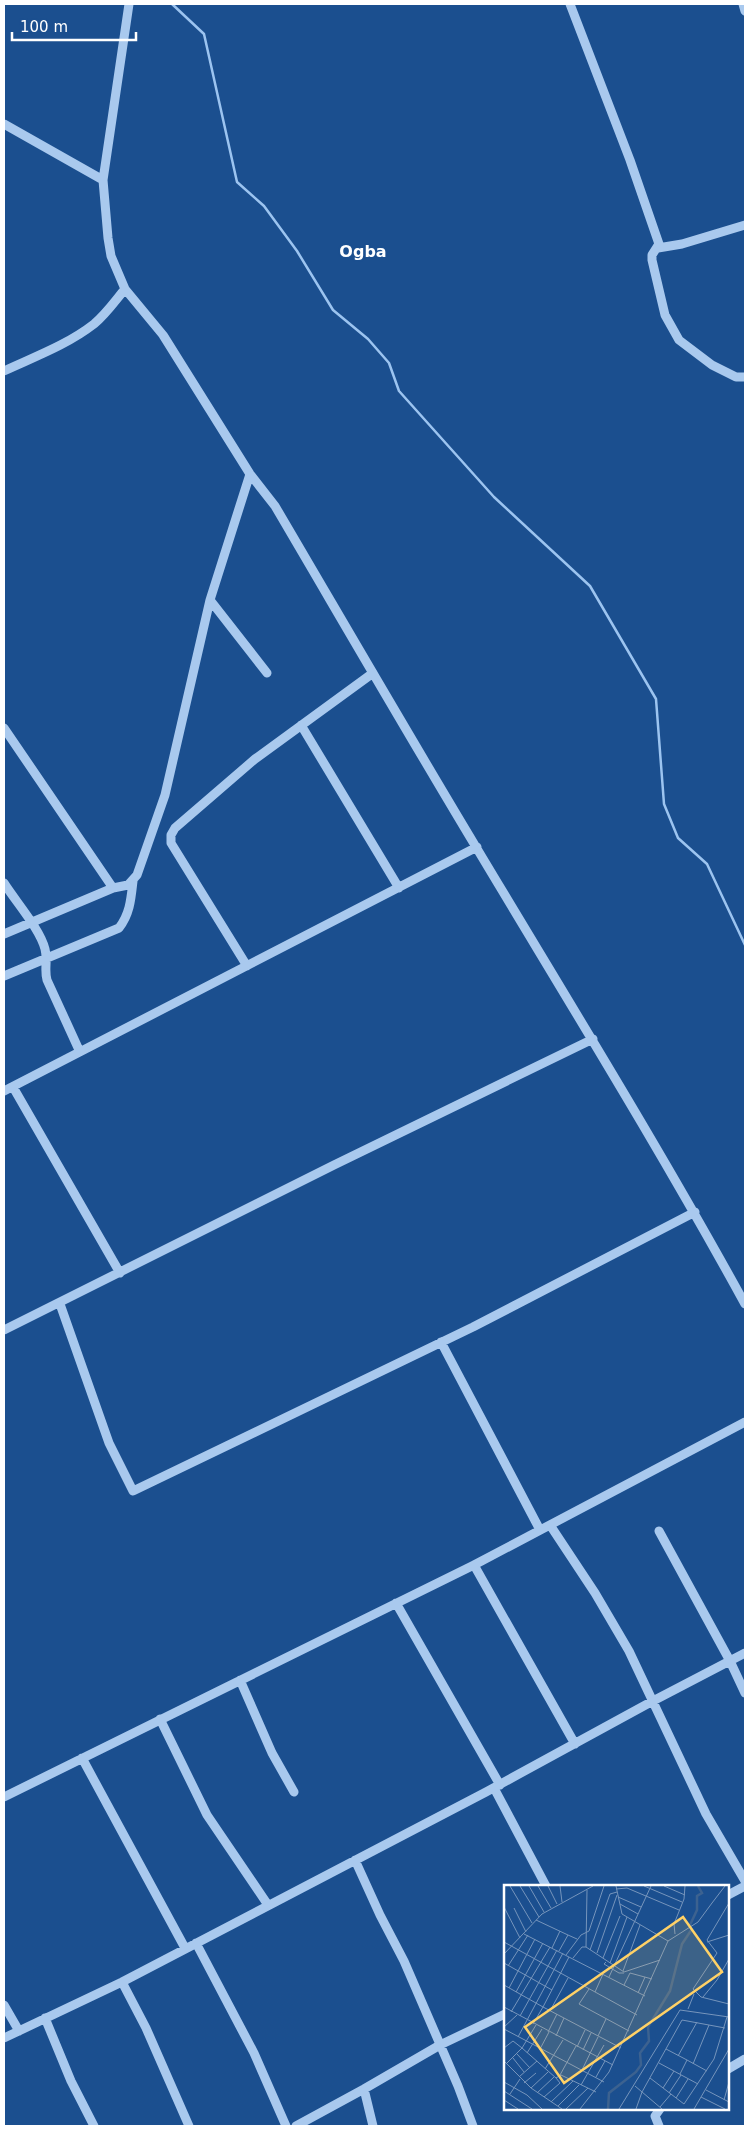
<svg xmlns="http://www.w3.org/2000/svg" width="749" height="2130" font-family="'DejaVu Sans',sans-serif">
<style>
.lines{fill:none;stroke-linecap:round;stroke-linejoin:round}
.stream{stroke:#9cc4f0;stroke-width:2.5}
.minor{stroke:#a9c9ee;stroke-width:9}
.labels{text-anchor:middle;stroke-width:4;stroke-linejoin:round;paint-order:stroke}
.quarter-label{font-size:16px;font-weight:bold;fill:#fff;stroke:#1b4f8f}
.inset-river{fill:none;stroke:#3c6290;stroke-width:2.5}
.inset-road{fill:none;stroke:#7695bc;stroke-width:1}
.view{fill:#ffd166;fill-opacity:0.15;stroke:#ffd166;stroke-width:2.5}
.inset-edge{fill:none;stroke:#fff;stroke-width:2.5}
</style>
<rect width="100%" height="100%" fill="#1b4f8f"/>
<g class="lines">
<!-- stream -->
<path class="stream" d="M172,4L204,34L237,182L264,206L297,251L333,310L368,339L389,363L399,391L494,497L590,586L656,699L664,804L678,838L707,864L745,945"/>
<!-- minor -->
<path class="minor" d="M129,4L103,180L108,238L111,256L125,289L163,335L250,474L275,506C342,620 408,734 476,847C567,999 660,1149 745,1304
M570,4L630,160L659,244L652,255V260L665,315L679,340L712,365L736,377H745
M743,4L745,11
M4,124L103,180
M658,248L682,244L745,225
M4,371C34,357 67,345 94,324C106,314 115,301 125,289
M210,600L267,673
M301,725L399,888
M4,728L113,888
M4,883C16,902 40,929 45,949C48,960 44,970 47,980L80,1052
M4,934L113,888L128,885L137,875L165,795L210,600L250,474
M247,966L171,843V835L175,828L255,759L373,673
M4,976L119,928C130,914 131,899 133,881
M13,1087L120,1273
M4,1091L477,847
M60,1304L109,1443L133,1491L473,1327L695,1212
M4,1330L334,1165L593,1039
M441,1342L540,1530
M550,1525L595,1593L629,1651L706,1814L745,1881
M659,1531L730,1661L745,1693
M474,1565L575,1744
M396,1603L500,1785
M240,1680L272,1753L294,1792
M160,1719L207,1815L268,1905
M82,1758L185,1948
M494,1788L546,1886
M4,1797L474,1565L745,1422
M355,1860L380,1915L404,1961L458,2086L473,2126
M728,1895L745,1886
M196,1943L254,2053L286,2126
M122,1982L146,2028L189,2126
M4,2005L19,2031
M45,2018L71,2081L94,2126
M4,2038L122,1982L486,1792L651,1702L745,1653
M728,2069L745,2059
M364,2089L373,2126
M296,2126L364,2089L440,2045L505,2014
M659,2126L655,2116L660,2109"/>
</g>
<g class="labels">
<!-- quarter labels -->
<g class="quarter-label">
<text x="363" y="257">Ogba</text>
</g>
</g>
<!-- overview -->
<g transform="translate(504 1885)">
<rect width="225" height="225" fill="#1b4f8f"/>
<path class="inset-river" d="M186,40L193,25V11L198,8L194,1M104,224L105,208L132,187L137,180L136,168L145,156L144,142L166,106L178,59L188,44"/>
<path class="inset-road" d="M6,1L28,38M16,1L35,32M25,1L40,27M34,1L47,23M44,1L53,19M56,1L58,17M112,1L118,29L164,56M140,1L178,17M160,1L181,10M112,4L123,3L175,25M114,12L137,22M208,18L221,1M225,18L203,55L213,68L189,104L197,112L225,119M116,19L134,29M0,22L16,53M10,23L22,47M32,35L64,50M20,49L141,111M171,49L170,39L180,14L181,1M0,57L133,130M203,57L225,50M82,62L120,87L156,75M82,62L83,5M48,63L56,46M86,65L106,9L113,7M55,66L64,50L73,54M93,68L113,10M0,69L38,29L89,1M62,70L77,50L85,46L100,1M69,73L78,62H82M99,73L116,31M102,77L100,79L115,88H120M0,78L48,105M106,78L123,32M4,81L24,50M119,86L136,40M105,92L147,1M0,100L39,122L65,72M120,100L126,88L148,94M5,103L31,54M85,104L75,119L125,146M12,107L39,58M91,107L99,89M134,108L141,92M199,112L213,95L225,74M0,122L109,180M184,124L190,109M46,126L64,93M7,127L46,62M16,131L53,65M29,139L39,122L117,163M0,142L13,130M0,144L100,197M44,147L53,129M52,151L60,133M94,151L102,134M14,152L59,68M73,162L81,145M0,163L9,156L18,163L32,140M36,164L45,147M162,164L183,175M79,165L87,148M23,168L38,144M13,169L26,183M174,171L193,137M9,173L20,187M0,176L27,203L58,224M155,178L194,199M2,179L18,163L52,193L57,190L92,207M189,179L205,140M41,184L59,155M78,185L94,152M176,189L183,175L203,186M56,190L72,161M15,192L33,176M92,192L101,176M146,193L180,219L210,174L223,132M0,197L23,210L38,224M20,198L32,188M77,200L100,160M131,201L158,224M27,203L44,187M159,203L170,186M202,205L225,217M0,206L28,224M33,208L50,192M165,208L177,190M6,209L16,194M40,212L56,198L52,193M197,212L221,224M172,213L184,194M0,215L14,224M220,215L225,197M47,217L69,196M54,221L75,200M156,222L167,209M62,224L84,203M76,224L105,187L164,56L194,37L208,18M115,224L176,125L225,132M132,224L138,207L178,135L221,143M190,224L225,164"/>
<path class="view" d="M179,32L218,87L60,198L21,142Z"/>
<rect width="225" height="225" class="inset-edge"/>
</g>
<!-- border -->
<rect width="749" height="2130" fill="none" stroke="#ffffff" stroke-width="10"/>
<!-- scale -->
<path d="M12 32v8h124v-8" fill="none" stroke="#ffffff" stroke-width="2.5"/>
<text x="20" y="32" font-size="15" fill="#ffffff" stroke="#1b4f8f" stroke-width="4" paint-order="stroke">100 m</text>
</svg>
